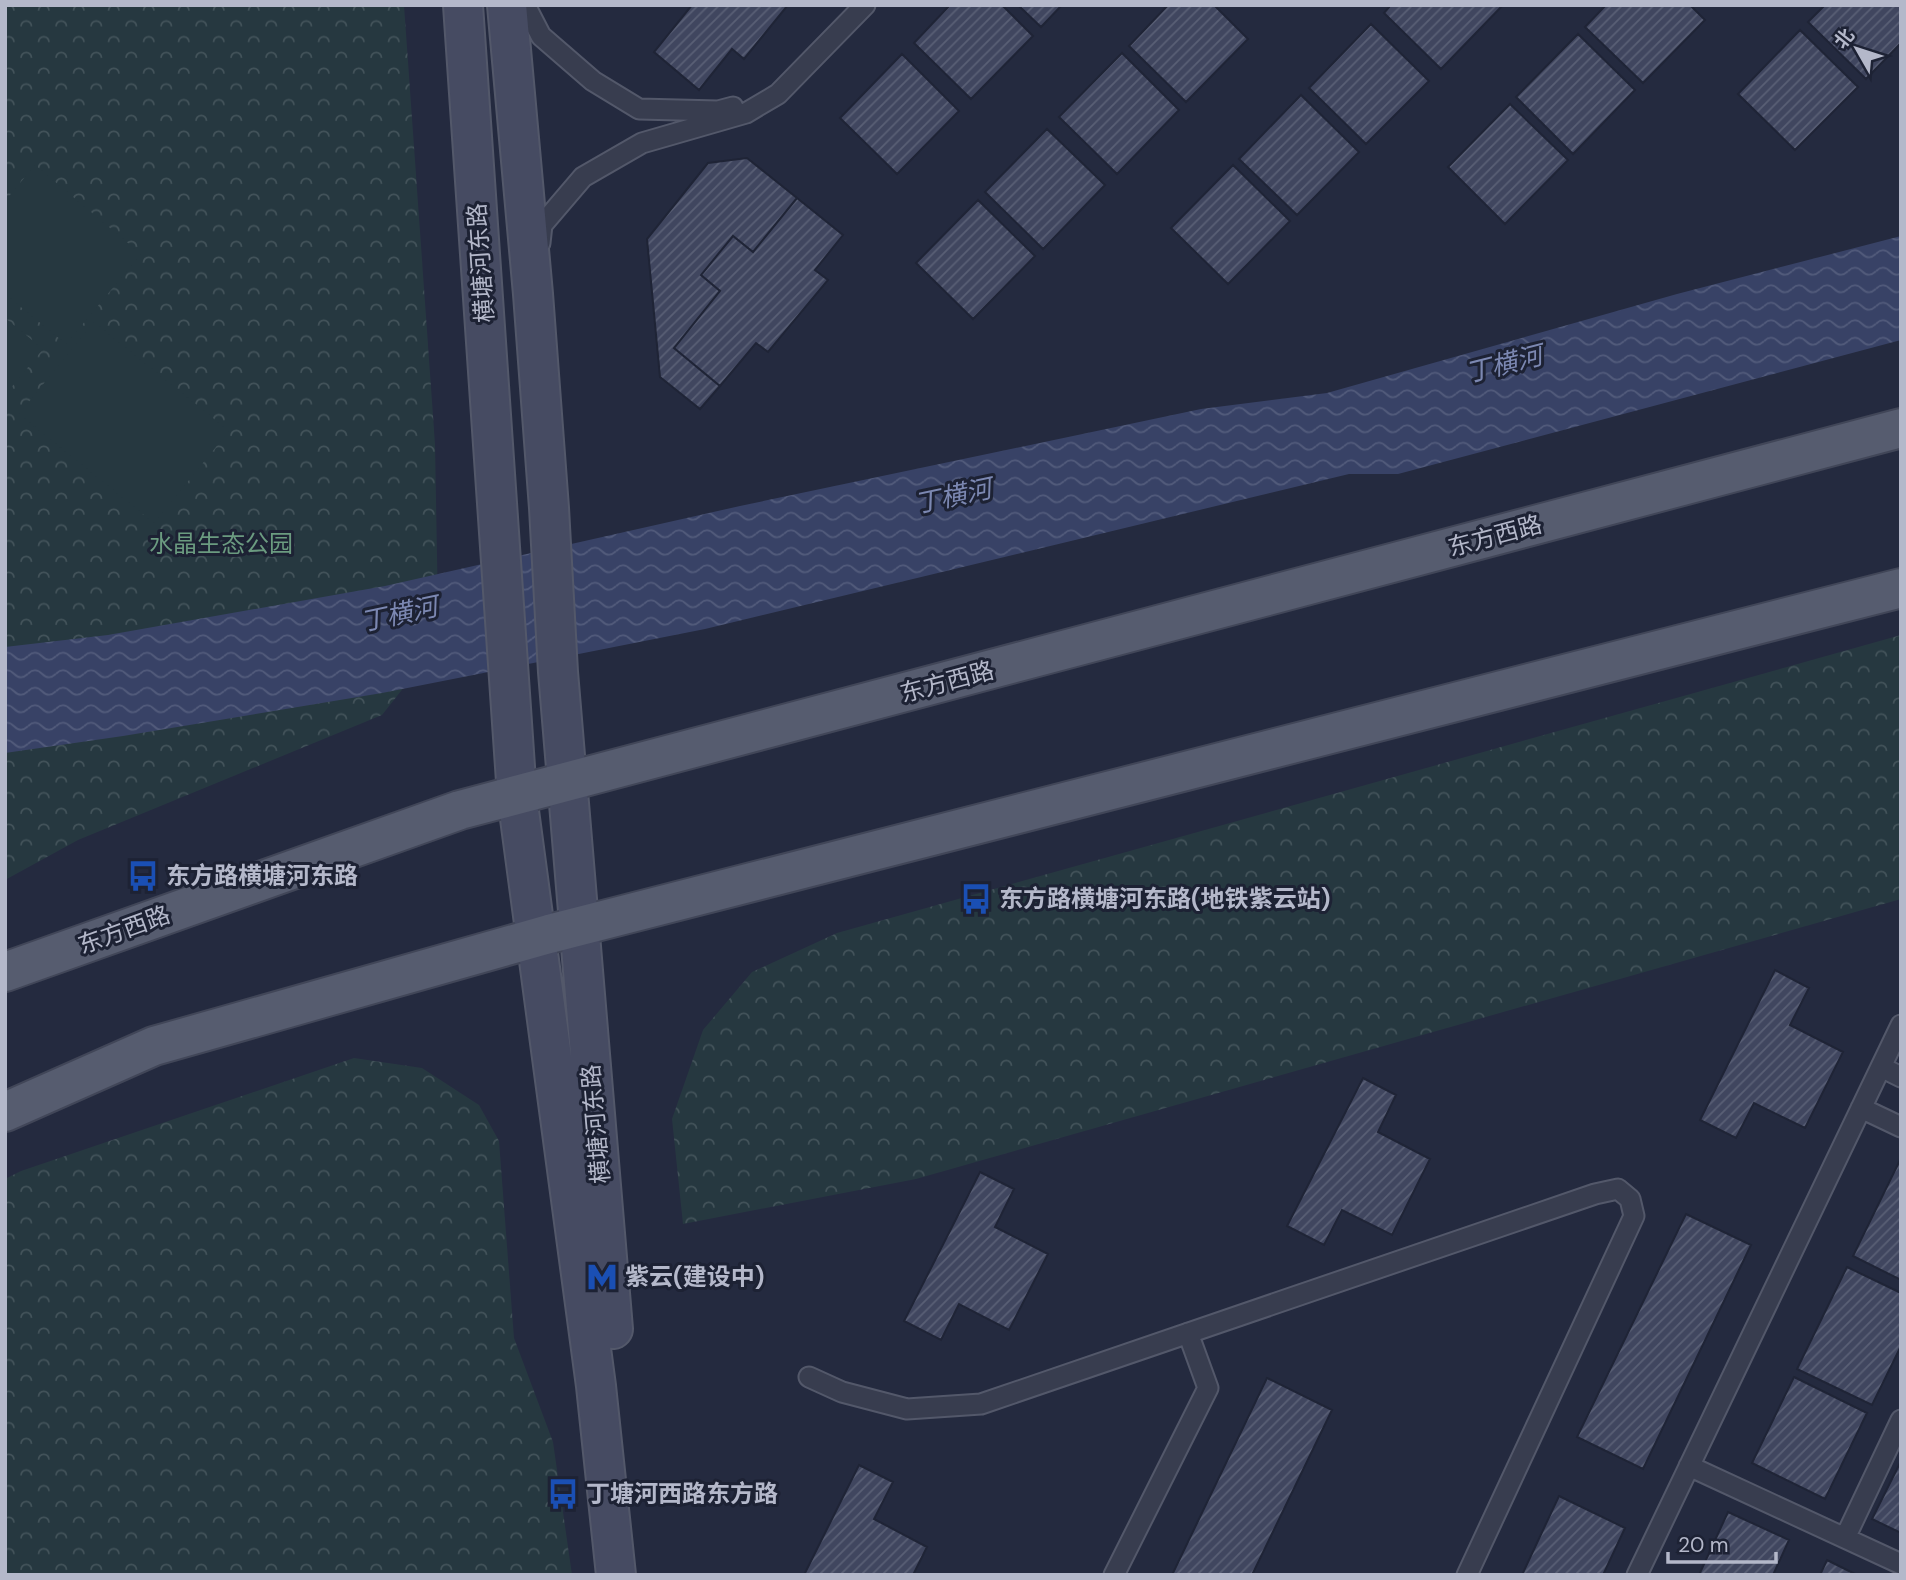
<svg xmlns="http://www.w3.org/2000/svg" width="1906" height="1580" font-family="'DM Sans','Noto Sans SC',sans-serif">
<style>
.park{fill:url(#park-crowns)}
.pitch{fill:#263840}
.water{fill:url(#water-waves)}
.building{fill:url(#building-hatch);stroke:#1f2436;stroke-width:2}
.lines{fill:none;stroke-linecap:round;stroke-linejoin:round}
.service-casing{stroke:#53586a;stroke-width:23}
.secondary-casing{stroke:#53586a;stroke-width:42}
.primary-casing{stroke:#414658;stroke-width:42}
.service{stroke:#383d4f;stroke-width:19}
.secondary{stroke:#464b62;stroke-width:38}
.primary{stroke:#565c6f;stroke-width:38}
.labels{text-anchor:middle;stroke-width:6;stroke-linejoin:round;paint-order:stroke}
.street-label{font-size:24px;fill:#b4b8ca;stroke:#1d2234}
.park-label{font-size:24px;fill:#6b9b80;stroke:#1d2234}
.poi-label{font-size:24px;font-weight:bold;fill:#b4b8ca;stroke:#1d2234;text-anchor:start}
.water-label{font-size:26px;font-style:italic;fill:#7c88b2;stroke:#1d2234}
</style>
<defs>
<pattern id="park-crowns" width="20" height="18" patternUnits="userSpaceOnUse" patternTransform="scale(1.75)"><rect width="20" height="18" fill="#263840"/><path d="M2 6a3 3 0 1 1 6 0M12 15a3 3 0 1 1 6 0" fill="none" stroke="#43535a"/></pattern>
<pattern id="water-waves" width="16" height="10" patternUnits="userSpaceOnUse" patternTransform="scale(1.75)"><rect width="16" height="10" fill="#384266"/><path d="M0 5q4-4 8 0t8 0" fill="none" stroke="#525b7b"/></pattern>
<pattern id="building-hatch" width="6" height="6" patternUnits="userSpaceOnUse" patternTransform="scale(1.75)"><rect width="6" height="6" fill="#40465f"/><path d="M-1 1l2-2M0 6l6-6M5 7l2-2" fill="none" stroke="#595f75"/></pattern>
</defs>
<rect width="100%" height="100%" fill="#242a3f"/>
<!-- park -->
<path class="park" d="M5,5H404L435,444L438,612L424,662L382,715L78,840L5,880Z
M1901,635V899L916,1179L683,1224L672,1119L703,1030L752,972L837,933Z
M354,1058L422,1068L479,1105L499,1141L514,1338L553,1442L572,1575H5V1179L21,1171Z"/>
<!-- pitch -->
<path class="pitch" d="M35,165L141,254L66,344L5,294V201Z
M5,318L43,349L5,395Z
M94,322L229,431L154,523L19,414Z"/>
<!-- water -->
<path class="water" d="M1901,236V340L1398,474H1349L705,629L382,693L123,736L5,753V647L108,635L385,586L740,506L1201,409L1327,393L1677,294Z"/>
<!-- building -->
<path class="building" d="M692,5H788L744,59L732,49L699,90L654,52Z
M950,5H1002L1033,36L971,99L914,43Z
M1018,5H1062L1041,27Z
M1168,5H1214L1248,39L1186,102L1129,46Z
M1391,5H1503L1441,69L1384,13Z
M1606,5H1690L1705,20L1643,83L1585,27Z
M1825,5H1901V43L1866,79L1808,22Z
M1371,24L1429,81L1366,144L1309,88Z
M1800,30L1858,87L1795,150L1738,94Z
M1578,34L1635,90L1573,154L1516,97Z
M1122,53L1179,110L1117,174L1059,117Z
M902,54L959,111L897,174L840,118Z
M1301,95L1359,152L1297,215L1239,159Z
M1510,104L1568,160L1505,224L1448,167Z
M1047,129L1105,185L1043,249L985,192Z
M747,158L797,198L753,252L733,236L701,275L720,291L674,348L720,386L700,409L660,377L647,239L708,163Z
M1233,165L1290,221L1228,284L1171,228Z
M797,198L843,235L815,270L828,280L768,352L756,343L720,386L674,348L720,291L701,275L733,236L753,252Z
M978,200L1035,256L973,319L916,263Z
M1775,970L1809,988L1790,1025L1843,1052L1805,1128L1754,1103L1736,1138L1700,1120Z
M1363,1078L1396,1095L1378,1132L1430,1159L1392,1235L1342,1210L1324,1245L1287,1226Z
M1901,1158V1280L1853,1256Z
M980,1172L1014,1189L995,1227L1048,1254L1009,1330L959,1304L941,1340L904,1321Z
M1686,1214L1751,1245L1643,1469L1577,1437Z
M1847,1267L1901,1293V1346L1872,1405L1797,1369Z
M1794,1377L1867,1413L1825,1499L1752,1463Z
M1267,1378L1332,1410L1252,1575H1172Z
M1901,1461V1533L1872,1519Z
M859,1465L893,1482L874,1519L927,1547L913,1575H804Z
M1559,1496L1625,1528L1603,1575H1522Z
M1728,1512L1789,1540L1773,1575H1699Z
M1827,1560L1857,1575H1820Z"/>
<g class="lines">
<defs>
<path id="service" d="M525,5L541,36L593,81L639,109L718,111L733,107
M540,243L542,225L583,177L642,143L746,113L778,94L865,5
M1881,1067L1901,1077
M1861,1108L1901,1127
M809,1377L842,1392L907,1409L981,1404L1595,1194L1618,1189L1630,1199L1634,1216L1467,1575
M1689,1466L1901,1564
M1845,1538L1901,1420
M1114,1575L1208,1388L1188,1333
M1637,1575L1901,1025"/>
<path id="secondary" d="M463,5L517,796L596,1386L616,1575
M507,5L533,294L549,508L558,672L613,1329"/>
<path id="primary" d="M5,972L460,810L1901,428
M5,1112L154,1046L549,934L1901,588"/>
</defs>
<!-- service casing -->
<use href="#service" class="service-casing"/>
<!-- secondary casing -->
<use href="#secondary" class="secondary-casing"/>
<!-- primary casing -->
<use href="#primary" class="primary-casing"/>
<!-- service -->
<use href="#service" class="service"/>
<!-- secondary -->
<use href="#secondary" class="secondary"/>
<!-- primary -->
<use href="#primary" class="primary"/>
</g>
<!-- icons -->
<defs>
<symbol id="bus-bare" viewBox="-9 -9 18 18"><path d="M-5-6H5V4H4V6H2V4H-2V6H-4V4H-5ZM-3.5-4V0h7V-4ZM-3.5 1.2v1.5H-2V1.2ZM2 1.2v1.5H3.5V1.2Z" fill="#1a4fb4" stroke="#1d2234" stroke-width="2.5" paint-order="stroke"/></symbol>
<symbol id="metro-bare" viewBox="-9 -9 18 18"><path d="M-5.5 5V-5H-3L0 0L3-5H5.5V5H3V-.5L0 4L-3-.5V5Z" fill="#1a4fb4" stroke="#1d2234" stroke-width="2.5" paint-order="stroke"/></symbol>
</defs>
<g fill-rule="evenodd">
<use href="#bus-bare" x="121" y="854" width="44" height="44"/>
<use href="#bus-bare" x="954" y="877" width="44" height="44"/>
<use href="#metro-bare" x="580" y="1255" width="44" height="44"/>
<use href="#bus-bare" x="541" y="1472" width="44" height="44"/>
</g>
<g class="labels">
<!-- street labels -->
<g class="street-label">
<text transform="translate(481 263) rotate(-94)" y="8">横塘河东路</text>
<text transform="translate(1495 536) rotate(-15)" y="8">东方西路</text>
<text transform="translate(947 682) rotate(-15)" y="8">东方西路</text>
<text transform="translate(124 930) rotate(-20)" y="8">东方西路</text>
<text transform="translate(596 1124) rotate(-95)" y="8">横塘河东路</text>
</g>
<!-- park labels -->
<g class="park-label">
<text x="221" y="552">水晶生态公园</text>
</g>
<!-- poi labels -->
<g class="poi-label">
<text x="166" y="884">东方路横塘河东路</text>
<text x="999" y="907">东方路横塘河东路(地铁紫云站)</text>
<text x="625" y="1285">紫云(建设中)</text>
<text x="586" y="1502">丁塘河西路东方路</text>
</g>
<!-- water labels -->
<g class="water-label">
<text transform="translate(1504 364) rotate(-14)" y="9">丁横河</text>
<text transform="translate(953 496) rotate(-12)" y="9">丁横河</text>
<text transform="translate(399 614) rotate(-12)" y="9">丁横河</text>
</g>
</g>
<!-- border -->
<rect width="1906" height="1580" fill="none" stroke="#b4b8ca" stroke-width="14"/>
<!-- north arrow -->
<g transform="translate(1857 49) rotate(309)" stroke="#1d2234" stroke-width="5" paint-order="stroke">
<path d="M0-5L12 26L0 18L-12 26Z" fill="#b4b8ca"/>
<text y="-10" font-size="19" font-weight="bold" text-anchor="middle" fill="#b4b8ca">北</text>
</g>
<!-- scale -->
<path d="M1668 1552v10h108v-10" fill="none" stroke="#b4b8ca" stroke-width="3.5"/>
<text x="1678" y="1552" font-size="21" fill="#b4b8ca" stroke="#1d2234" stroke-width="5" paint-order="stroke">20 m</text>
</svg>
